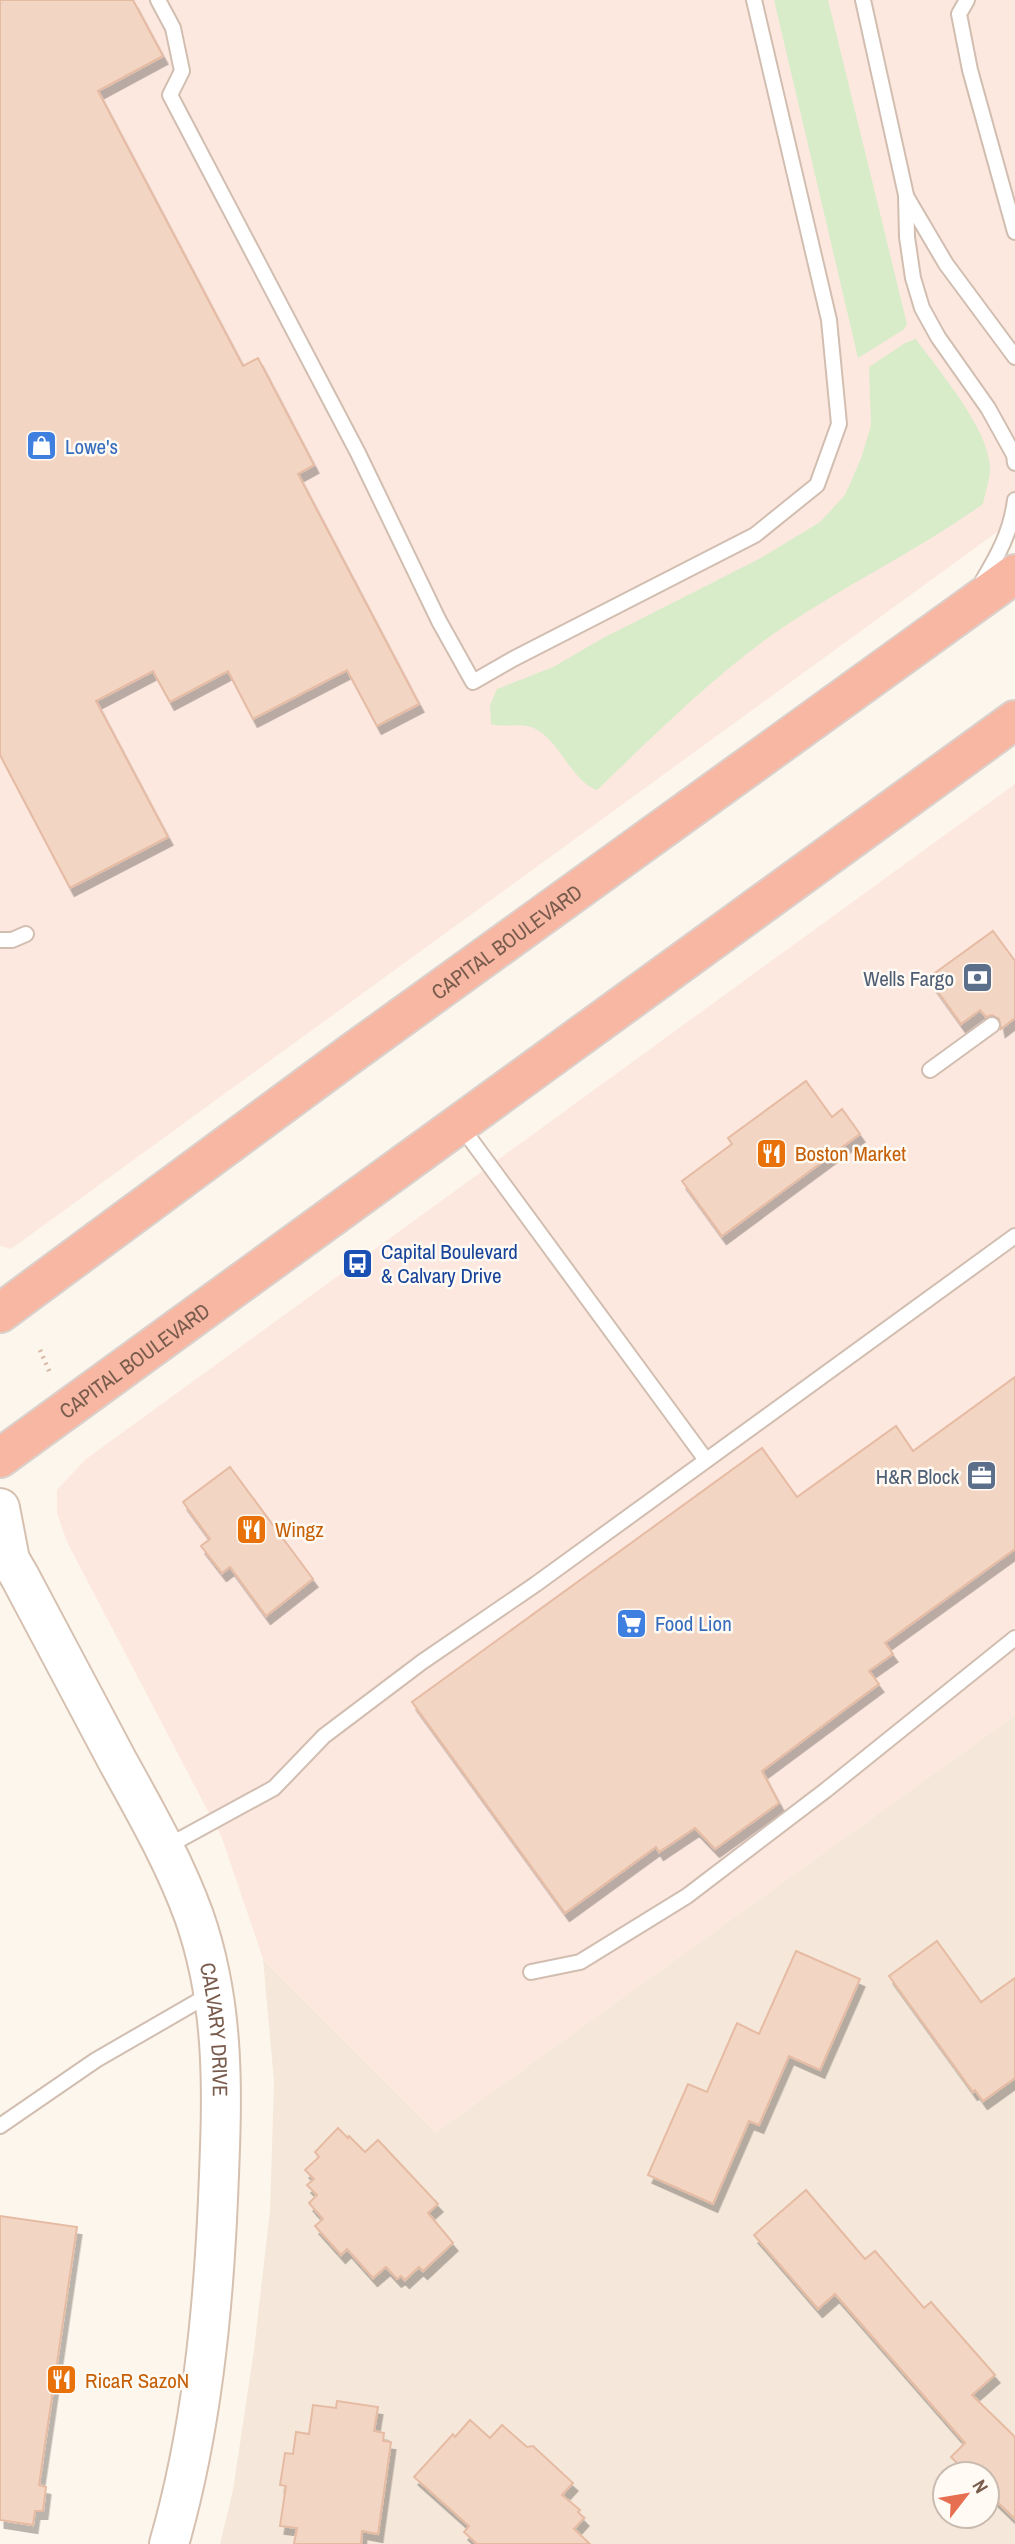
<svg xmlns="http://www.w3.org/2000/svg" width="1015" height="2544" font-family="'Archivo Narrow',sans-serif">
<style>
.residential{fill:#f5e8da;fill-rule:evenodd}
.commercial{fill:#fde8e0}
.green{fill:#d8ecc9}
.building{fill:#f3d5c3;stroke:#e6bba3;stroke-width:2;filter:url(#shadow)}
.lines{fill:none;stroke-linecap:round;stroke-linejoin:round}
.lane-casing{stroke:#d1beb0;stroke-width:18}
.secondary-casing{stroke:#d6c0b0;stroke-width:42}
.highway-casing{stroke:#dad1cd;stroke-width:42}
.path{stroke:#d9b8a5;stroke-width:4.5;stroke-dasharray:2 5;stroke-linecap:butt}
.lane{stroke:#fff;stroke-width:14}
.secondary{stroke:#fff;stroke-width:38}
.highway{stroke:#f7b7a3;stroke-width:38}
.labels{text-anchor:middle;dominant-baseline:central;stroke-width:5;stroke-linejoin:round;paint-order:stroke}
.shop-label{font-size:21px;fill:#366cbe;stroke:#fffaf3;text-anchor:start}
.street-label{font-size:21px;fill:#7a5c4d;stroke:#fffaf3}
.service-label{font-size:21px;fill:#4e5e75;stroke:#fffaf3;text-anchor:end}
.food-label{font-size:21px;fill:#c56008;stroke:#fffaf3;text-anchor:start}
.transit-label{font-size:21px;fill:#164399;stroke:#fffaf3;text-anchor:start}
</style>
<defs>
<filter id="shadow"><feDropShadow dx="4.5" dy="8" stdDeviation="0" flood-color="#0004"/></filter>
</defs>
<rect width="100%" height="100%" fill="#fdf6ec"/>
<!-- residential -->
<path class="residential" d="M1015,1715V2544H220L233,2490L254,2350L270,2210L274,2082L263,1959L436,2132ZM945,2474H987V2516H945Z"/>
<!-- commercial -->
<g class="commercial">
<polygon points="0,0 1015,0 1015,519 11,1249 0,1246"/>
<polygon points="1015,784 1015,1715 436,2132 263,1959 222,1838 67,1542 57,1513 57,1490 86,1459"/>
</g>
<!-- green -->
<g class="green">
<polygon points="774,0 828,0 907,324 903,330 858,358"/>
<path d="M916,339C938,370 993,433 990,472C989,482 985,494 983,504C919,550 847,584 782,628C715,674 656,734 597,790C574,783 561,745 539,731C523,720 506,729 491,724L490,705L497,689L553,667L605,637L759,559L820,522L845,495L862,456L871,425L869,367L905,343Z"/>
</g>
<!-- building -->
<g class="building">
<polygon points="0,0 133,0 163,56 98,91 243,366 258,358 314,465 298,474 419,704 377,726 347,670 253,719 228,671 170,702 153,671 96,701 168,837 70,888 0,755"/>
<polygon points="993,931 1015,961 1015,1018 1001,1029 999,1019 992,1015 986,1017 980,1010 961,1024 928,978"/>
<polygon points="806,1081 832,1117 842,1109 860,1134 722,1236 682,1181 732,1144 728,1138"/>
<polygon points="1015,1377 1015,1549 885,1643 893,1654 869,1671 879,1684 762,1771 779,1803 715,1849 695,1828 659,1852 656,1847 565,1913 412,1702 762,1448 797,1497 896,1426 913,1451"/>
<polygon points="230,1467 313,1579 266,1616 230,1567 222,1573 201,1546 210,1539 183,1502"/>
<polygon points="937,1941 981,2002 1015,1978 1015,2078 983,2101 975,2090 973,2092 889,1976"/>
<polygon points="796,1951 860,1979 820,2070 789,2056 759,2125 749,2121 713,2204 648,2175 688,2084 707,2092 737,2023 759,2034"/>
<polygon points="338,2128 348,2138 349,2136 365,2152 378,2140 438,2204 428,2213 453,2243 423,2271 419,2267 405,2280 401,2276 397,2279 386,2267 373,2278 347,2249 341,2255 315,2226 323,2219 309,2203 317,2195 307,2185 314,2179 305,2170 319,2157 315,2152"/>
<polygon points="806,2190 865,2259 875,2251 924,2308 931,2302 995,2375 972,2395 1015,2437 1015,2519 987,2492 987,2474 968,2474 951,2457 965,2443 835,2294 818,2309 754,2235"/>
<polygon points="0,2216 77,2227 39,2485 46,2487 43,2511 35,2511 33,2525 0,2520"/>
<polygon points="337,2401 378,2407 374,2431 384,2433 383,2441 391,2442 378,2534 362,2531 361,2544 294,2544 297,2528 280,2526 286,2486 280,2485 285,2453 293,2454 296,2432 309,2434 313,2405 336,2408"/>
<polygon points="470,2420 490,2438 502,2425 527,2447 533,2446 573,2483 562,2495 580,2510 578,2512 584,2518 574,2529 590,2544 477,2544 464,2532 469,2526 414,2477 453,2434 455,2437"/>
</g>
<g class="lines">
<defs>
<g id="lane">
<polyline points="158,0 173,28 182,71 170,95 358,453 439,621 473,682 513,659 755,535 817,485 839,424 829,320 754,0"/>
<polyline points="863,0 906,195 907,237 913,278 922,308 938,337 988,408 1014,455 1015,463"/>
<polyline points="967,0 959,14 970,70 1015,232"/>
<polyline points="906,196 946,264 1015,357"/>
<path d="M982,582C998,555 1011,532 1015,500"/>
<polyline points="0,940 12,940 26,934"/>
<polyline points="930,1070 992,1025"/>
<polyline points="460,1125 706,1460"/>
<polyline points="166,1847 274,1788 324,1736 422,1662 536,1584 1015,1236"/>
<polyline points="531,1972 580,1962 687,1896 826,1790 1015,1638"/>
<polyline points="0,2126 96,2060 212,1993"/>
</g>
<g id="secondary">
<polyline points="0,1508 10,1560"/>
<path id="s1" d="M0,1549L10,1560L20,1577C52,1638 85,1699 117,1760C145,1811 174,1861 194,1916C227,2010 222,2102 218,2199C213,2315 201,2433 169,2544"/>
</g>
<g id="highway">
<path id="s2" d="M0,1313L352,1053L1015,574"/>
<path id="s3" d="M0,1458L1015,720"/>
</g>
</defs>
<!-- lane casing -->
<use href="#lane" class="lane-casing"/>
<!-- secondary casing -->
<use href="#secondary" class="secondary-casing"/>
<!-- highway casing -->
<use href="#highway" class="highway-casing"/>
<!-- path -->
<polyline class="path" points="40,1350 50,1373"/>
<!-- lane -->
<use href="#lane" class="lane"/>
<!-- secondary -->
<use href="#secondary" class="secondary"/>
<!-- highway -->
<use href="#highway" class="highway"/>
</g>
<!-- icons -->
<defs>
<symbol id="shop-square" viewBox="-11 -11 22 22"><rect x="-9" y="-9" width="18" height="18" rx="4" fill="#3f7fe0" stroke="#fffaf3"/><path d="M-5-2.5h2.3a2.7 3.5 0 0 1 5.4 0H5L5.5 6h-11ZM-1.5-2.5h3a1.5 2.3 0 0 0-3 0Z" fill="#fff"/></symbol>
<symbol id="bank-square" viewBox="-11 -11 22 22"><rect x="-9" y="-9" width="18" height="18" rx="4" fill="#5c6f8a" stroke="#fffaf3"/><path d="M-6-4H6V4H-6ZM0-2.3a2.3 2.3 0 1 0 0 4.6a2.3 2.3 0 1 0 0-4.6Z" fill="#fff"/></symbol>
<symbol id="restaurant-square" viewBox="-11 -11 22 22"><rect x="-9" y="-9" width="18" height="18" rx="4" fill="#e8710a" stroke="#fffaf3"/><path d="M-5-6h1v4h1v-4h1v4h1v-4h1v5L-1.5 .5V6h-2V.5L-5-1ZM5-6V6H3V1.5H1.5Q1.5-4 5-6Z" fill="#fff"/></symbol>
<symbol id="bus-square" viewBox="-11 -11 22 22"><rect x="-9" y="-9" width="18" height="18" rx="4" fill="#1a4fb4" stroke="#fffaf3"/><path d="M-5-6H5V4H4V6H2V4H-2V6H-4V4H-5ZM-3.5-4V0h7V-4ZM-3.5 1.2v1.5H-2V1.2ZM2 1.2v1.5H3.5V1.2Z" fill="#fff"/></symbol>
<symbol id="office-square" viewBox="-11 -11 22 22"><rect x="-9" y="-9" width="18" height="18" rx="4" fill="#5c6f8a" stroke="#fffaf3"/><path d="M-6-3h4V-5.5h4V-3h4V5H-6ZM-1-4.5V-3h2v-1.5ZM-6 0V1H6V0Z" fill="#fff"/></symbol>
<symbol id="supermarket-square" viewBox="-11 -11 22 22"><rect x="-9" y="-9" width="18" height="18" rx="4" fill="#3f7fe0" stroke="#fffaf3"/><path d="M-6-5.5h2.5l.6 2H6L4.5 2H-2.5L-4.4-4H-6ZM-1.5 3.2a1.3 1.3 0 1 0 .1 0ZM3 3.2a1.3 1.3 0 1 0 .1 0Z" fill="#fff"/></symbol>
</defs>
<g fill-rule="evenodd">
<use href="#shop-square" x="24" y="428" width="35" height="35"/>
<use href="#bank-square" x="960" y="960" width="35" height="35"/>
<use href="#restaurant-square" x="754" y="1136" width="35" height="35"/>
<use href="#bus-square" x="340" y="1246" width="35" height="35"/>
<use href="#office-square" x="964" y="1458" width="35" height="35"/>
<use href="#restaurant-square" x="234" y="1512" width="35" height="35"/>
<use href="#supermarket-square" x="614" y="1606" width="35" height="35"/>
<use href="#restaurant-square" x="44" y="2362" width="35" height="35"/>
</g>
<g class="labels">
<!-- shop labels -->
<g class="shop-label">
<text x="65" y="446">Lowe's</text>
<text x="655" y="1623">Food Lion</text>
</g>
<!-- street labels -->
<g class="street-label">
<text stroke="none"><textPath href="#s2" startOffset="628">CAPITAL BOULEVARD</textPath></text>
<text stroke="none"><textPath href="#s3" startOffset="166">CAPITAL BOULEVARD</textPath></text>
<text stroke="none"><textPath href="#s1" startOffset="532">CALVARY DRIVE</textPath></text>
</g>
<!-- service labels -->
<g class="service-label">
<text x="954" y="978">Wells Fargo</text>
<text x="959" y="1476">H&amp;R Block</text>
</g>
<!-- food labels -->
<g class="food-label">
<text x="795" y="1153">Boston Market</text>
<text x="275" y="1529">Wingz</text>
<text x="85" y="2380">RicaR SazoN</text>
</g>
<!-- transit labels -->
<g class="transit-label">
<text x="381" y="1251">Capital Boulevard<tspan x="381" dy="24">&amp; Calvary Drive</tspan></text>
</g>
</g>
<!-- north arrow -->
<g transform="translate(966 2495) rotate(59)"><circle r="33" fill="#fffaf3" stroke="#cabbb1" stroke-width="2"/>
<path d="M0-5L12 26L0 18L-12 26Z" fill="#e76f51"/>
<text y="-10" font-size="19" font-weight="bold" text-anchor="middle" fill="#7a5c4d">N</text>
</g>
</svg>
